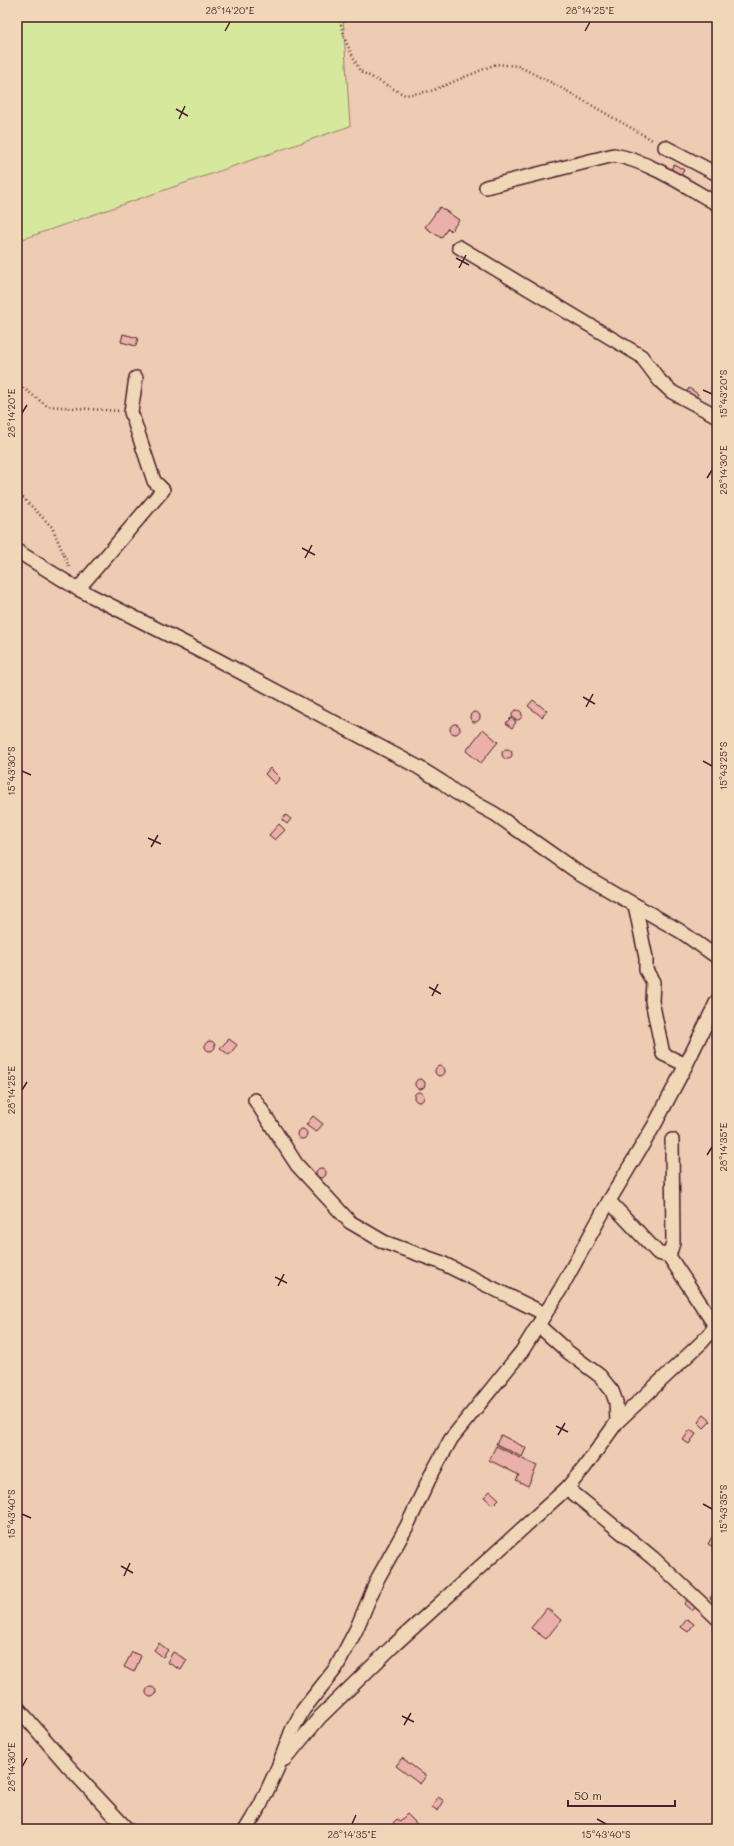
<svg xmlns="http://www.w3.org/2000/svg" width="734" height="1846" font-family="Mali,sans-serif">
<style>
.green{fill:#d5e89c;stroke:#908464}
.building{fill:#ebb0a9;stroke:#4a1f2b}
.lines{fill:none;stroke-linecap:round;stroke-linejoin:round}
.street-casing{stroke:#4a1f2b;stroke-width:16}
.path{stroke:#4a1f2b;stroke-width:2.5;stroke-dasharray:1 3;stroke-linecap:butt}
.street{stroke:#efd7b7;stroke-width:13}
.ticks{fill:none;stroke:#4a1f2b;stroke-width:1.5}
.neatline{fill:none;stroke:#4a1f2b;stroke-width:1.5}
.ticks-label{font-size:10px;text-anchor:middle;fill:#4a1f2b}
</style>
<rect width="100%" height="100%" fill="#eecbb3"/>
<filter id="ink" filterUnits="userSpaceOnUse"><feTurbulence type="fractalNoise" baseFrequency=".025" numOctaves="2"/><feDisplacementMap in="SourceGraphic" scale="8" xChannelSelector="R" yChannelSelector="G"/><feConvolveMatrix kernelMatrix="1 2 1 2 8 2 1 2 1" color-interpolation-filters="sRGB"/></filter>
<g filter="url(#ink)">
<!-- green -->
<polygon class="green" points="17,17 343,17 350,126 17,241"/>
<!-- building -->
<g class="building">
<polygon points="674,164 684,170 680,177 670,172"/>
<polygon points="440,207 459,220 451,231 448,228 441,238 425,227"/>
<polygon points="123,334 138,338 136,346 121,342"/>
<polygon points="689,388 698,394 694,401 685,396"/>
<polygon points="533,700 547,711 542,717 528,706"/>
<circle cx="517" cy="715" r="5"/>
<circle cx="475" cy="717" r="5"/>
<polygon points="511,718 516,722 512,728 506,723"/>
<circle cx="455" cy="729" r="5"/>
<polygon points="483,729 498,742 481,763 466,751"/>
<circle cx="507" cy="754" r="5"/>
<polygon points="270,768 280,778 275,784 265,774"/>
<polygon points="286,815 291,819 287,824 282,820"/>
<polygon points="279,824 285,830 275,840 269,835"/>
<polygon points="229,1039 237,1045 229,1055 220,1048"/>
<circle cx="210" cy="1046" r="5"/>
<circle cx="440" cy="1071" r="5"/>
<circle cx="420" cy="1084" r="5"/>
<circle cx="419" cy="1097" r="5"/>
<polygon points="313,1116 323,1124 316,1132 306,1125"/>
<circle cx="302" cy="1134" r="5"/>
<circle cx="321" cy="1173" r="5"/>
<polygon points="704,1415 711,1421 704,1428 698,1422"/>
<polygon points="690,1430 696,1434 689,1444 683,1440"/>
<polygon points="501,1435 526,1448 522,1457 496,1444"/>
<polygon points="496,1446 537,1466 528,1486 516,1480 519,1475 489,1460"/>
<polygon points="490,1491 499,1499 493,1505 484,1497"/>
<polygon points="716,1530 717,1531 717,1549 708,1544"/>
<polygon points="717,1589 717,1604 710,1598"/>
<polygon points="688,1599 697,1606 692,1611 684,1604"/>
<polygon points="547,1608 561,1620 546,1639 531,1628"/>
<polygon points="687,1619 694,1624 688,1632 681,1627"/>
<polygon points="159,1643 168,1650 163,1657 154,1650"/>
<polygon points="132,1652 141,1656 134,1672 124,1667"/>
<polygon points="173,1652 187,1660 181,1670 167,1662"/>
<circle cx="151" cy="1692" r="5"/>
<polygon points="402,1758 426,1776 420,1784 396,1766"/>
<polygon points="438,1797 444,1801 438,1811 432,1807"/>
<polygon points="407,1814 418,1825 414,1829 393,1829 396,1826 393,1823 397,1819 400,1821"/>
</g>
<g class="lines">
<defs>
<g id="street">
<polyline points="665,147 717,174"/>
<path d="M486,187L614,155C651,162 685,186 717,204"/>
<polyline points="459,247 641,356 660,381 672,392 717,416"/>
<polyline points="17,551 78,589 216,659 418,767 442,782 455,792 495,814 576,871 680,931 717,957"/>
<polyline points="78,589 163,490 154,481 131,412 136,378"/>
<polyline points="635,905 646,958 646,970 653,982 652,1001 663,1054 686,1065"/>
<polyline points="255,1100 297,1165 350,1222 384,1242 440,1262 545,1314"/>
<polyline points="609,1201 658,1253 669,1256 716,1327"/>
<polyline points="669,1256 673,1243 672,1140"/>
<polyline points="538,1325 568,1352 600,1376 612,1391 616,1402 617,1422"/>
<polyline points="567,1488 653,1558 717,1618"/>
<polyline points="17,1707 67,1765 127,1829"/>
<polyline points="285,1759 320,1717 393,1646 567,1488 584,1468 617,1422 702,1342 717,1325"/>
<polyline points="246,1829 260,1806 278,1767 292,1730 303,1710 336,1668 356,1630 378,1578 407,1526 431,1475 451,1439 522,1351 560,1290 609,1201 655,1124 686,1065 717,1001"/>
</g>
</defs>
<!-- street casing -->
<use href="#street" class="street-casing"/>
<!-- path -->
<g class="path">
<polyline points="342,17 340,21 346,42 360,71 405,95 431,91 496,64 518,66 558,86 654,141"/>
<polyline points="17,383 47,406 119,411"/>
<polyline points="17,492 52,527 69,567"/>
</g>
<!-- street -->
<use href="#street" class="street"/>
</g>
</g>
<!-- ticks -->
<path class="ticks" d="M225,31L230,22M585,31L590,22M176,109L188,116M179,119L185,106M456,258L469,265M459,268L466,255M703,390L712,394M22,413L27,405M707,478L712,470M302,548L315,555M305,558L312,545M583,697L595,704M586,707L593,694M703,761L712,766M22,771L31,775M148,838L161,844M151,847L158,835M429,987L441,994M432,996L438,984M22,1090L27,1082M707,1155L712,1147M275,1277L287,1283M278,1286L284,1274M556,1426L568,1432M558,1435L565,1423M703,1504L712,1509M22,1514L31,1518M121,1566L133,1573M124,1576L130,1563M402,1716L414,1722M404,1725L411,1713M22,1767L27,1758M597,1819L606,1824M352,1824L356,1815"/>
<!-- margin -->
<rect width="734" height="1846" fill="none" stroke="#efd7b7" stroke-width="44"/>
<!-- scale -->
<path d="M568 1800v6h107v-6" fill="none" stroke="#4a1f2b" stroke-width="2"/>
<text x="574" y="1800" font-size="12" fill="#4a1f2b" stroke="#efd7b7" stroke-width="3" paint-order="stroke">50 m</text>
<rect x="22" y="22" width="690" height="1802" class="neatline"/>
<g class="ticks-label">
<text x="230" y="14">28°14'20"E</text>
<text x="590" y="14">28°14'25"E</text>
<text transform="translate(723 394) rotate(-90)" y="4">15°43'20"S</text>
<text transform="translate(11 413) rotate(-90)" y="4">28°14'20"E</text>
<text transform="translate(723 470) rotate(-90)" y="4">28°14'30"E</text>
<text transform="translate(723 766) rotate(-90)" y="4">15°43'25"S</text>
<text transform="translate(11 771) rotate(-90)" y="4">15°43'30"S</text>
<text transform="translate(11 1090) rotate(-90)" y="4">28°14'25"E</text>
<text transform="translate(723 1147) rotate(-90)" y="4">28°14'35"E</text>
<text transform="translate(723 1509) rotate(-90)" y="4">15°43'35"S</text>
<text transform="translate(11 1514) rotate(-90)" y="4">15°43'40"S</text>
<text transform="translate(11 1767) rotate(-90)" y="4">28°14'30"E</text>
<text x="352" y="1838">28°14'35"E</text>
<text x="606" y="1838">15°43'40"S</text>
</g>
</svg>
